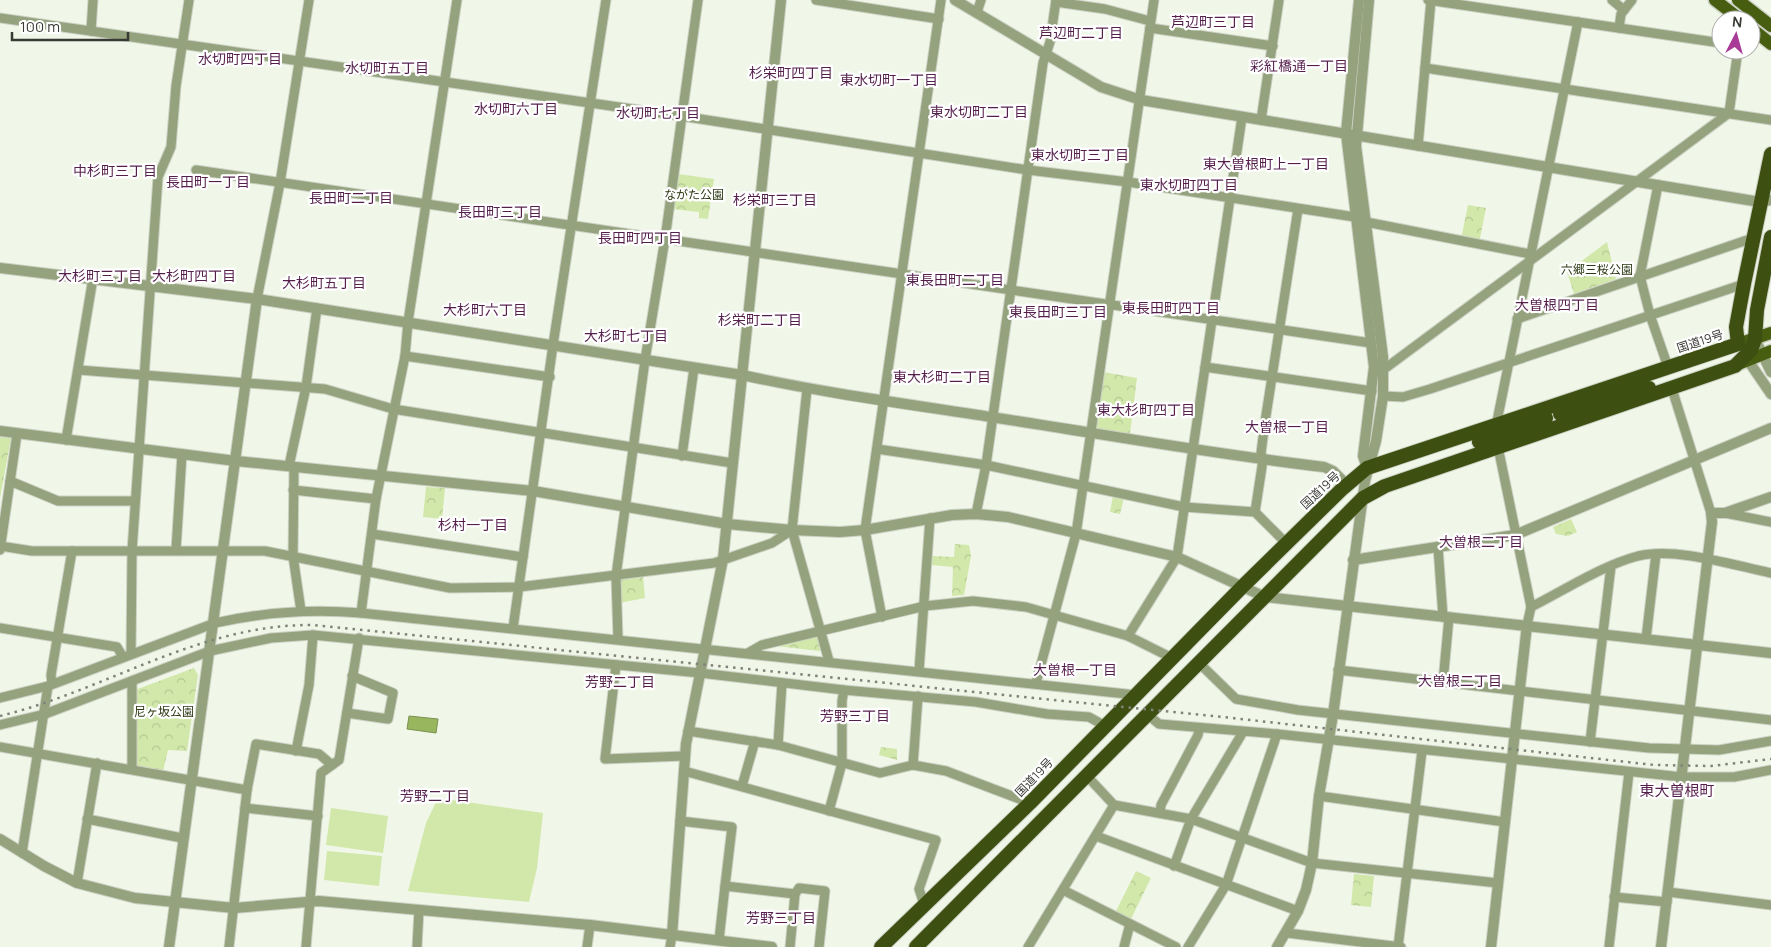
<svg xmlns="http://www.w3.org/2000/svg" width="1771" height="947" font-family="Manrope,'Noto Sans JP',sans-serif">
<style>
.park{fill:url(#park-crowns)}
.pitch{fill:#d1e8aa}
.water{fill:#98b65e;stroke:#7b9151}
.lines{fill:none;stroke-linecap:round;stroke-linejoin:round}
.minor-casing{stroke:#ccd1c4;stroke-width:11}
.tertiary-casing{stroke:#ccd1c4;stroke-width:12}
.primary-casing{stroke:#ccd1c4;stroke-width:15}
.trunk-casing{stroke:#ccd1c4;stroke-width:16}
.minor{stroke:#94a27d;stroke-width:9}
.tertiary{stroke:#94a27d;stroke-width:10}
.primary{stroke:#475d10;stroke-width:12}
.trunk{stroke:#3d4f11;stroke-width:14}
.rail{stroke:#80837a;stroke-width:2.5;stroke-dasharray:2.5 5;stroke-linecap:butt}
.labels{text-anchor:middle;dominant-baseline:central;stroke-width:4.5;stroke-linejoin:round;paint-order:stroke}
.park-label{font-size:12px;fill:#2d3914;stroke:#fff}
.street-label{font-size:12px;fill:#383a34;stroke:#fff}
.neighbourhood-label{font-size:14px;fill:#551f4c;stroke:#fff}
.quarter-label{font-size:15px;fill:#551f4c;stroke:#fff}
</style>
<defs>
<pattern id="park-crowns" width="20" height="18" patternUnits="userSpaceOnUse" patternTransform="scale(1.25)"><rect width="20" height="18" fill="#d1e8aa"/><path d="M2 6a3 3 0 1 1 6 0M12 15a3 3 0 1 1 6 0" fill="none" stroke="#b4c893"/></pattern>
</defs>
<rect width="100%" height="100%" fill="#f1f7e8"/>
<!-- park -->
<g class="park">
<polygon points="678,174 714,179 708,219 699,218 699,212 673,209"/>
<polygon points="1468,205 1486,208 1479,243 1461,239"/>
<polygon points="1607,242 1616,279 1574,294 1567,272"/>
<polygon points="1103,372 1137,378 1130,434 1095,429"/>
<polygon points="0,437 11,438 0,498"/>
<polygon points="426,487 445,488 442,519 423,517"/>
<polygon points="1113,496 1124,498 1120,514 1110,512"/>
<polygon points="1571,519 1577,532 1568,536 1556,534 1553,527"/>
<polygon points="955,544 969,545 971,556 964,595 952,596 953,567 931,565 932,556 954,557"/>
<polygon points="643,576 645,598 619,603 619,582 621,579"/>
<polygon points="816,636 820,637 822,649 819,651 776,646"/>
<polygon points="194,668 198,675 187,751 168,750 163,771 138,767 136,764 135,690"/>
<polygon points="881,747 897,749 897,760 879,755"/>
<polygon points="1136,871 1151,878 1130,921 1115,913"/>
<polygon points="1354,874 1374,876 1371,907 1351,905"/>
</g>
<!-- pitch -->
<g class="pitch">
<polygon points="438,798 543,813 537,868 529,902 408,891 426,823"/>
<polygon points="331,808 388,816 383,853 326,845"/>
<polygon points="327,851 382,856 379,886 324,880"/>
</g>
<!-- water -->
<polygon class="water" points="409,716 438,719 436,733 407,729"/>
<g class="lines">
<defs>
<g id="minor">
<polyline points="816,0 939,19"/>
<polyline points="1428,0 1721,43"/>
<polyline points="1612,0 1624,10"/>
<polyline points="1056,2 1105,9 1150,21"/>
<polyline points="977,12 981,0"/>
<polyline points="0,18 681,116 1028,170 1128,182 1355,217"/>
<polyline points="1150,28 1273,46"/>
<polyline points="1619,28 1621,14 1632,0"/>
<polyline points="91,31 93,0"/>
<polyline points="1425,68 1771,120"/>
<polyline points="1261,120 1279,0"/>
<polyline points="1418,146 1431,0"/>
<polyline points="196,170 1371,343"/>
<polyline points="1658,185 1640,276 1650,315 1668,367"/>
<polyline points="1366,222 1530,254"/>
<polyline points="257,299 280,183 309,0"/>
<polyline points="1517,319 1753,238"/>
<polyline points="405,356 550,377"/>
<polyline points="1205,367 1372,391"/>
<polyline points="79,370 325,389 393,409 732,463"/>
<polyline points="1383,370 1729,113 1738,50"/>
<polyline points="807,389 792,530 829,661"/>
<polyline points="1672,389 1711,513"/>
<polyline points="1383,396 1403,397 1430,389 1744,284"/>
<polyline points="1496,426 1578,22"/>
<polyline points="66,440 93,278"/>
<polyline points="1498,447 1531,607"/>
<polyline points="877,449 986,465 1184,507 1255,512 1286,543"/>
<polyline points="682,456 694,368"/>
<polyline points="289,466 306,387 317,308"/>
<polyline points="294,467 293,556 301,611"/>
<polyline points="10,481 58,501 135,501"/>
<polyline points="293,490 376,499"/>
<polyline points="1255,512 1263,460 1261,453 1265,422 1298,209"/>
<polyline points="1725,513 1771,522"/>
<polyline points="976,514 986,465 1043,63 1050,42 1056,0"/>
<polyline points="372,534 523,557"/>
<polyline points="0,546 32,551 265,551 450,588 519,587 714,563 772,543 792,530"/>
<polyline points="1438,547 1443,617"/>
<polyline points="0,550 17,434"/>
<polyline points="176,550 182,454"/>
<polyline points="361,613 376,499 405,356 408,322 457,0"/>
<polyline points="882,617 865,530 941,0"/>
<path d="M1527,625L1531,607C1563,591 1603,565 1638,556C1677,547 1732,565 1771,573"/>
<polyline points="0,628 117,647 123,657"/>
<polyline points="513,628 553,345 606,0"/>
<polyline points="1128,636 1177,557 1242,117"/>
<polyline points="618,639 616,576 645,360 665,239 698,0"/>
<polyline points="1646,639 1656,554"/>
<polyline points="748,653 762,645 925,606 973,601 1026,607 1128,636 1172,658"/>
<polyline points="131,654 132,551 158,177 171,147 176,86 189,0"/>
<polyline points="1199,663 1236,699 1298,710 1649,748 1719,750 1771,741"/>
<polyline points="616,665 605,759 684,756"/>
<polyline points="1338,670 1771,720"/>
<polyline points="919,671 930,518"/>
<polyline points="132,681 132,769"/>
<polyline points="1443,682 1449,617"/>
<polyline points="1036,683 1076,534 1154,0"/>
<polyline points="52,684 51,675 72,551"/>
<path d="M0,698L48,686L215,623C264,612 311,609 361,613L1136,695"/>
<polyline points="347,713 388,719 393,693 352,676"/>
<polyline points="1147,714 1159,724 1277,734 1682,777 1734,777 1771,770"/>
<polyline points="0,725 45,714 210,651 271,638 313,635 700,673 844,690 976,702 1047,714 1089,717 1105,726"/>
<polyline points="688,731 778,745 880,773 913,765 946,771 1030,803"/>
<polyline points="1590,742 1611,566"/>
<polyline points="778,745 782,683"/>
<polyline points="0,747 247,790"/>
<polyline points="296,751 309,685 313,635"/>
<polyline points="913,765 918,696"/>
<polyline points="684,771 936,840 919,889 924,904"/>
<polyline points="1086,775 1114,805 1191,819 1312,863 1498,883"/>
<polyline points="742,786 755,741"/>
<polyline points="1319,796 1505,822"/>
<polyline points="245,808 318,816"/>
<polyline points="829,811 842,763 842,701 844,690"/>
<polyline points="1160,813 1161,805 1198,735 1199,729"/>
<polyline points="87,819 182,838"/>
<polyline points="680,821 732,827 725,886"/>
<polyline points="1096,836 1298,911"/>
<polyline points="22,853 48,686"/>
<polyline points="1174,866 1191,819 1243,732"/>
<polyline points="77,883 97,763"/>
<polyline points="1063,890 1176,947"/>
<polyline points="1668,892 1771,905"/>
<polyline points="1614,897 1667,902"/>
<polyline points="1287,933 1401,947"/>
<polyline points="719,940 725,886 795,894"/>
<polyline points="229,947 247,790 256,744 319,754 332,765 339,760 359,638"/>
<polyline points="306,947 321,773 332,765"/>
<polyline points="417,947 419,910"/>
<polyline points="587,947 590,925"/>
<polyline points="670,947 672,935"/>
<polyline points="790,947 795,894 799,888 825,891 819,947"/>
<polyline points="1028,947 1114,805"/>
<polyline points="1124,947 1130,924"/>
<polyline points="1188,947 1226,885 1277,734"/>
<polyline points="1398,947 1422,751"/>
<polyline points="1609,947 1629,772"/>
</g>
<g id="tertiary">
<polyline points="955,0 1101,87 1141,100 1760,202 1771,200"/>
<polyline points="1359,0 1346,133 1374,367 1363,456 1367,468"/>
<path d="M0,268L257,299L742,375C824,393 907,404 991,417C1102,434 1212,454 1324,467L1333,471L1347,485"/>
<polyline points="1755,339 1771,372"/>
<polyline points="1745,356 1771,394"/>
<polyline points="0,431 236,461 533,491 727,524 792,530 840,532 865,530 952,515 976,514 1008,517 1177,557 1265,597 1771,653"/>
<polyline points="1353,560 1515,535 1771,428"/>
<polyline points="0,839 44,866 77,883 135,898 234,908 319,901 590,925 772,947"/>
<polyline points="672,935 686,744 723,559 781,0"/>
<polyline points="169,947 257,299"/>
<polyline points="1277,947 1298,911 1306,890 1312,863 1319,796 1333,715 1365,481 1376,441 1383,396 1383,357 1356,146 1369,0"/>
<polyline points="1491,947 1527,625"/>
<polyline points="1661,947 1712,522 1711,513 1725,513 1771,497"/>
</g>
<g id="primary">
<polyline points="1715,0 1741,20"/>
<polyline points="1738,0 1771,26"/>
<polyline points="1751,28 1771,44"/>
<polyline points="1738,344 1771,333"/>
<polyline points="1736,365 1771,351"/>
</g>
<g id="trunk">
<polyline points="1560,414 1649,388"/>
<polyline points="1479,442 1546,418"/>
<polyline points="881,947 1030,803 1242,587 1341,490 1367,468 1738,344 1736,327 1744,284 1771,154"/>
<polyline points="916,947 1363,498 1385,486 1735,366 1751,350 1755,339 1757,310 1771,237"/>
</g>
</defs>
<!-- minor casing -->
<use href="#minor" class="minor-casing"/>
<!-- tertiary casing -->
<use href="#tertiary" class="tertiary-casing"/>
<!-- primary casing -->
<use href="#primary" class="primary-casing"/>
<!-- trunk casing -->
<use href="#trunk" class="trunk-casing"/>
<!-- minor -->
<use href="#minor" class="minor"/>
<!-- tertiary -->
<use href="#tertiary" class="tertiary"/>
<!-- primary -->
<use href="#primary" class="primary"/>
<!-- trunk -->
<use href="#trunk" class="trunk"/>
<!-- rail -->
<path class="rail" d="M0,716C107,690 199,624 313,625L1232,718L1654,765L1711,766L1771,759"/>
</g>
<g class="labels">
<!-- park labels -->
<g class="park-label">
<text x="694" y="194">ながた公園</text>
<text x="1597" y="269">六郷三桜公園</text>
<text x="164" y="711">尼ヶ坂公園</text>
</g>
<!-- street labels -->
<g class="street-label">
<text transform="translate(1700 341) rotate(-18)">国道19号</text>
<text transform="translate(1320 490) rotate(-43)">国道19号</text>
<text transform="translate(1034 777) rotate(-46)">国道19号</text>
</g>
<!-- neighbourhood labels -->
<g class="neighbourhood-label">
<text x="1213" y="21">芦辺町三丁目</text>
<text x="1081" y="32">芦辺町二丁目</text>
<text x="240" y="58">水切町四丁目</text>
<text x="1299" y="65">彩紅橋通一丁目</text>
<text x="387" y="67">水切町五丁目</text>
<text x="791" y="72">杉栄町四丁目</text>
<text x="889" y="79">東水切町一丁目</text>
<text x="516" y="108">水切町六丁目</text>
<text x="979" y="111">東水切町二丁目</text>
<text x="658" y="112">水切町七丁目</text>
<text x="1080" y="154">東水切町三丁目</text>
<text x="1266" y="163">東大曽根町上一丁目</text>
<text x="115" y="170">中杉町三丁目</text>
<text x="208" y="181">長田町一丁目</text>
<text x="1189" y="184">東水切町四丁目</text>
<text x="351" y="197">長田町二丁目</text>
<text x="775" y="199">杉栄町三丁目</text>
<text x="500" y="211">長田町三丁目</text>
<text x="640" y="237">長田町四丁目</text>
<text x="100" y="275">大杉町三丁目</text>
<text x="194" y="275">大杉町四丁目</text>
<text x="955" y="279">東長田町二丁目</text>
<text x="324" y="282">大杉町五丁目</text>
<text x="1557" y="304">大曽根四丁目</text>
<text x="1171" y="307">東長田町四丁目</text>
<text x="485" y="309">大杉町六丁目</text>
<text x="1058" y="311">東長田町三丁目</text>
<text x="760" y="319">杉栄町二丁目</text>
<text x="626" y="335">大杉町七丁目</text>
<text x="942" y="376">東大杉町二丁目</text>
<text x="1146" y="409">東大杉町四丁目</text>
<text x="1287" y="426">大曽根一丁目</text>
<text x="473" y="524">杉村一丁目</text>
<text x="1481" y="541">大曽根二丁目</text>
<text x="1075" y="669">大曽根一丁目</text>
<text x="1460" y="680">大曽根二丁目</text>
<text x="620" y="681">芳野二丁目</text>
<text x="855" y="715">芳野三丁目</text>
<text x="435" y="795">芳野二丁目</text>
<text x="781" y="917">芳野三丁目</text>
</g>
<!-- quarter labels -->
<g class="quarter-label">
<text x="1677" y="790">東大曽根町</text>
</g>
</g>
<!-- north arrow -->
<g transform="translate(1736 35) rotate(6)"><circle r="24" fill="#ffffff" stroke="#afb0ae"/>
<path d="M0-4L9 19L0 12L-9 19Z" fill="#a93a97"/>
<text y="-8" font-size="14" font-weight="bold" text-anchor="middle" fill="#383a34">N</text>
</g>
<!-- scale -->
<path d="M12 32v8h116v-8" fill="none" stroke="#383a34" stroke-width="2.5"/>
<text x="20" y="32" font-size="15" fill="#383a34" stroke="#ffffff" stroke-width="4" paint-order="stroke">100 m</text>
</svg>
